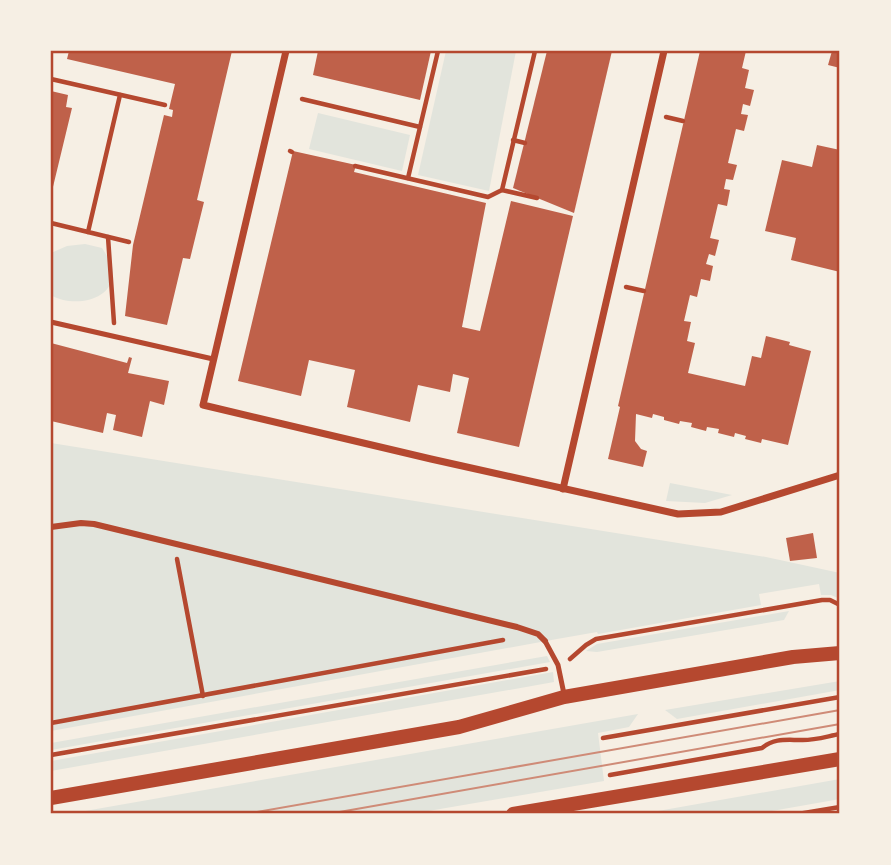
<svg xmlns="http://www.w3.org/2000/svg" width="891" height="865" font-family="Overpass,sans-serif">
<style>
.green{fill:#e2e4dc}
.building{fill:#bf614a}
.lines{fill:none;stroke-linecap:round;stroke-linejoin:round}
.path{stroke:#b5482f;stroke-width:4.5}
.service{stroke:#b5482f;stroke-width:5}
.pedestrian{stroke:#b5482f;stroke-width:6}
.minor{stroke:#b5482f;stroke-width:7}
.secondary{stroke:#b5482f;stroke-width:14}
.tram{stroke:#cf8b77;stroke-width:2}
.neatline{fill:none;stroke:#b5482f;stroke-width:2.5}
</style>
<rect width="100%" height="100%" fill="#f6efe4"/>
<!-- green -->
<g class="green">
<polygon points="446,51 516,51 489,191 418,175"/>
<polygon points="318,113 410,135 402,171 309,149"/>
<path d="M85,244L102,248C107,256 113,264 113,273C112,303 70,307 51,295V253L67,246Z"/>
<polygon points="51,443 766,557 840,573 840,599 831,595 821,595 819,584 759,594 761,605 598,634 597,632 557,639 51,731"/>
<polygon points="670,483 732,495 705,503 666,501"/>
<polygon points="789,611 784,620 597,652 586,651 597,644"/>
<polygon points="547,656 550,662 51,750 51,743"/>
<polygon points="553,672 554,682 51,771 51,761"/>
<polygon points="840,681 840,690 677,719 665,710"/>
<polygon points="638,714 629,727 598,733 604,781 411,814 68,814"/>
<polygon points="840,779 840,799 755,814 641,814"/>
</g>
<!-- building -->
<g class="building">
<polygon points="69,51 232,51 197,200 204,202 190,259 183,258 167,325 125,316 133,245 164,115 172,117 173,110 169,109 175,84 67,59"/>
<polygon points="318,51 431,51 420,100 313,75"/>
<polygon points="547,51 612,51 574,213 513,188"/>
<polygon points="700,51 746,51 742,68 749,70 745,88 754,90 750,106 743,104 741,114 748,115 744,131 736,129 728,163 737,165 733,180 726,179 724,189 730,190 727,206 718,204 710,238 719,240 715,256 709,254 706,264 713,266 710,281 701,279 697,297 690,295 684,321 691,322 687,341 695,343 688,373 745,386 752,356 761,358 766,336 790,342 789,345 811,351 788,445 762,439 761,443 745,439 746,436 735,433 734,437 718,433 719,429 707,427 706,431 691,427 692,423 680,421 679,424 664,420 664,417 653,414 652,418 636,414 635,441 641,449 647,451 643,467 608,459 620,407 618,406"/>
<polygon points="832,51 840,51 840,68 828,65"/>
<polygon points="51,91 68,95 66,107 72,108 52,191"/>
<polygon points="817,145 840,150 840,272 791,260 796,238 765,231 782,160 812,167"/>
<polygon points="293,151 356,165 354,172 486,203 462,327 480,331 511,201 573,216 519,447 457,433 469,378 453,374 450,392 418,385 410,422 347,407 355,370 309,360 301,396 238,381"/>
<polygon points="51,343 127,363 129,357 132,358 128,373 169,381 164,405 150,401 142,437 113,430 116,415 107,413 103,433 51,421"/>
<polygon points="813,533 817,558 790,561 786,538"/>
</g>
<g class="lines">
<!-- path -->
<g class="path">
<polyline points="535,51 502,190 537,198"/>
<polyline points="51,79 165,105"/>
<polyline points="120,95 88,232 129,242"/>
<polyline points="302,99 420,127"/>
<polyline points="666,117 683,121"/>
<polyline points="513,140 525,143"/>
<polyline points="290,151 292,152"/>
<polyline points="355,166 488,197 502,190"/>
<polyline points="408,178 438,51"/>
<polyline points="51,223 88,232"/>
<polyline points="108,237 114,323"/>
<polyline points="626,287 644,291"/>
<polyline points="177,559 203,696"/>
<polyline points="570,659 586,645 596,639 822,600 830,600 840,605"/>
<polyline points="51,723 503,640"/>
<polyline points="603,738 840,697"/>
<polyline points="51,755 546,669"/>
<path d="M610,775L762,748C774,738 786,740 800,740C813,741 828,736 840,734"/>
<polyline points="798,814 840,807"/>
</g>
<!-- service -->
<g class="service">
<polyline points="51,322 213,359"/>
<polyline points="545,641 558,665 564,694"/>
</g>
<!-- pedestrian -->
<polyline class="pedestrian" points="51,527 81,523 94,524 517,627 538,634 545,641"/>
<!-- minor -->
<g class="minor">
<polyline points="286,51 203,405 431,459 678,514 721,512 840,475"/>
<polyline points="563,489 664,51"/>
</g>
<!-- secondary -->
<g class="secondary">
<polyline points="51,798 459,727 564,697 793,657 840,653"/>
<polyline points="513,814 840,759"/>
</g>
<!-- tram -->
<g class="tram">
<polyline points="246,814 840,710"/>
<polyline points="328,814 840,724"/>
</g>
</g>
<!-- border -->
<rect width="891" height="865" fill="none" stroke="#f6efe4" stroke-width="105"/>
<rect x="52" y="52" width="786" height="760" class="neatline"/>
</svg>
